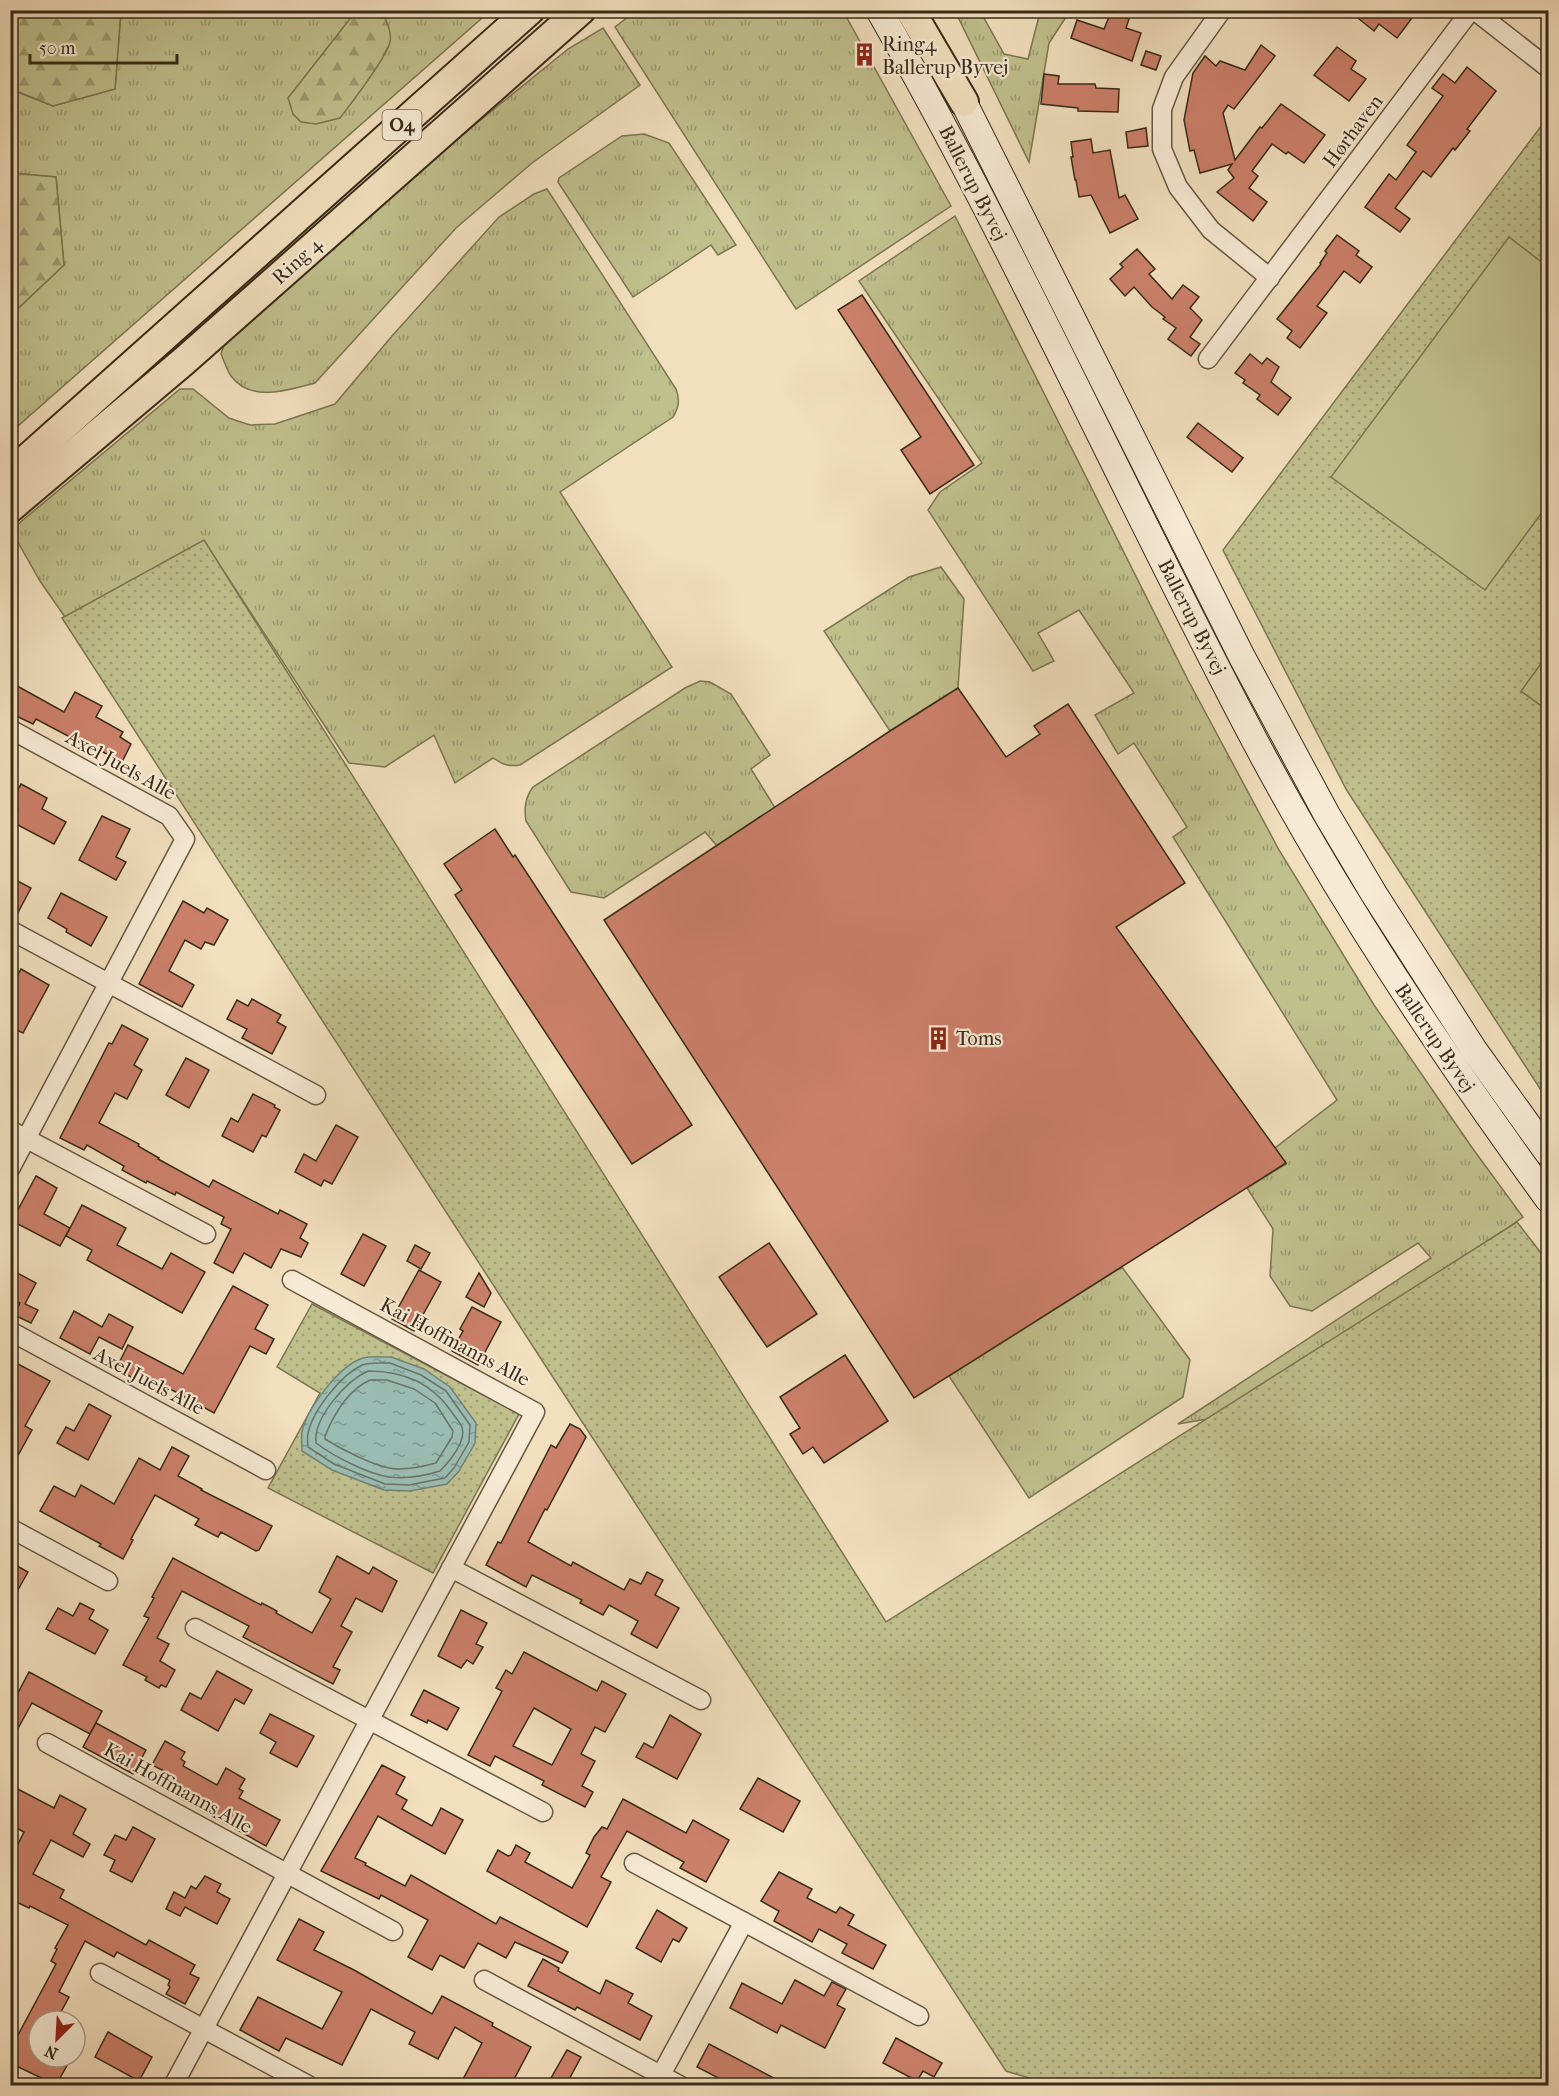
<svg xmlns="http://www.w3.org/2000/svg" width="1559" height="2096" font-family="'IM FELL French Canon',serif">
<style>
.grass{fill:url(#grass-tufts);stroke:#7c7652;stroke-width:1.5}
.forest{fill:url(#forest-firs);stroke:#7c7652;stroke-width:1.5}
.park{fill:url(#park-dots);stroke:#7c7652;stroke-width:1.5}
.pitch{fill:#c0c08d;stroke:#7c7652;stroke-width:1.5}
.water{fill:url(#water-ripples);stroke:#738275;stroke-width:1.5}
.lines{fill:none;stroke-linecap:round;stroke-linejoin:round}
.shore{stroke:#6a7466;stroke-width:1.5}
.building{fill:#cb806a;stroke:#382b18;stroke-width:1.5;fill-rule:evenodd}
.street-casing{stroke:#665842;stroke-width:21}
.secondary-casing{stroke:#382b18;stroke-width:28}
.primary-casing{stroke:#382b18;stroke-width:32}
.street{stroke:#f7ead5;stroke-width:18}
.secondary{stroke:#f7ead5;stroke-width:26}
.primary{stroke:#f2dfbe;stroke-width:28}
.labels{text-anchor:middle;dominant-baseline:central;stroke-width:4.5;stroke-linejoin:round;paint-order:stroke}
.shield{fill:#f7ead5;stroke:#716451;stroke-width:1.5}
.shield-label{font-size:18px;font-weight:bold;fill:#382b18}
.poi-label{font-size:20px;fill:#382b18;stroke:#f7ead5;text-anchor:start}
.street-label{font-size:20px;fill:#382b18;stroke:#f7ead5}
</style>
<defs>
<pattern id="grass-tufts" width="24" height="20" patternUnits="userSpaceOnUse" patternTransform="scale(1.5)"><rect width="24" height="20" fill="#c0c08d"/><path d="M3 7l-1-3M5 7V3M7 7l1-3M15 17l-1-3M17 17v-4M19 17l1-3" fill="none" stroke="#9d9c72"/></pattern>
<pattern id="forest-firs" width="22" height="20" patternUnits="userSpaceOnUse" patternTransform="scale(1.5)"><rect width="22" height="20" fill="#c0c08d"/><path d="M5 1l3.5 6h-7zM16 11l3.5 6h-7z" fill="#9d9c72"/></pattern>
<pattern id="park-dots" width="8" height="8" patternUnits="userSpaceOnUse" patternTransform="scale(1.5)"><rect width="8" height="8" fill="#c0c08d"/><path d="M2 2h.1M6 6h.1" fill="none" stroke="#9d9c72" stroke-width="1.8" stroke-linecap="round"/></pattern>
<pattern id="water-ripples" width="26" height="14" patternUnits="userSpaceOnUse" patternTransform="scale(1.5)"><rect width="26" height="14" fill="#9bbcb3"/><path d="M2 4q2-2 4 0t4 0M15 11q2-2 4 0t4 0" fill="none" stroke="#7f9991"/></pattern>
</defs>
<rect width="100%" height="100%" fill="#f2dfbe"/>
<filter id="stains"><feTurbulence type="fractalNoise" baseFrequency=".00333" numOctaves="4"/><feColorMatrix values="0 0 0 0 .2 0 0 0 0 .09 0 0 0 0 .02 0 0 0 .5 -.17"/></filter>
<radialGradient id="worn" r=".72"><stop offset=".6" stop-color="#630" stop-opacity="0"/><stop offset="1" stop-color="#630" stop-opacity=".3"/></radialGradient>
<!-- grass -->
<g class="grass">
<polygon points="121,11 490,11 11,432 11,315 64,265 56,177 11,173 10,89 53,106 115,89"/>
<polygon points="636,11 843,11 951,206 796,309 615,27"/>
<polygon points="955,11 980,11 1004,54 1028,59 1039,16 1043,11 1070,11 1049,43 1029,162"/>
<path d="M603,28L640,85L532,163L456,228L315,383C287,390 251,403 231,376C227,370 224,361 221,354L228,333L350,226L568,49Z"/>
<polygon points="644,134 669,143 736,245 718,255 711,245 633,297 558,182 559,178 622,136"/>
<path d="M547,189L676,389C680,400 679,407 673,417L560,492L672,667L520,765C508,767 502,764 493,758L455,783L434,735L385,767L349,763L204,541L67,620L40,581L11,530L180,389H193L229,418L250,425L275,424L335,404L392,336L499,217L534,194Z"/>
<polygon points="955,216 1188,680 1279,850 1374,1005 1473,1149 1523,1217 1503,1231 1213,1418 1178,1424 1431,1258 1418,1243 1312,1311 1290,1306 1270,1276 1273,1229 1247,1188 1286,1164 1275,1148 1337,1100 1173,837 1187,827 1134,743 1118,754 1095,715 1134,693 1079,610 1038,633 1054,661 1033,671 928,510 940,492 982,463 859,281"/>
<polygon points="941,567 964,599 958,688 890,731 824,631 909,577"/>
<path d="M700,681L710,682L731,694L770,755L751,769L777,811L719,848L705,832L604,898L571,892L526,821C524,808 525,798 533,787L685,688Z"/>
<polygon points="1122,1267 1190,1360 1183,1397 1029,1498 949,1376"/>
</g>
<!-- forest -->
<g class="forest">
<polygon points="18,11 121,11 115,89 53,106 11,89 11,53"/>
<path d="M356,11H381C386,18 392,33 390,42C386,59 352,102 340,118L316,124L301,122L293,114L288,98Z"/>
<polygon points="11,173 56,177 64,265 11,315"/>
</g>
<!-- park -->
<g class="park">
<polygon points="1548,117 1548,1101 1346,789 1223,550"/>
<polygon points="204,540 886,1622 1517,1222 1548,1262 1548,2085 1055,2086 1006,2071 545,1365 62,618"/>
<polygon points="312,1304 519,1414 433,1573 268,1488 320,1393 277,1367"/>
</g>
<!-- pitch -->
<g class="pitch">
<polygon points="1509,237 1548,267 1548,504 1485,590 1331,477"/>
<polygon points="1548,654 1548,711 1521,691"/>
</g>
<!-- water -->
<path class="water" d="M391,1357L424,1369L450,1387L476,1423L475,1443L459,1471L447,1484L410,1491L384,1490L332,1470L302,1451C302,1445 301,1437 302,1432C307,1408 340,1365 363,1358C371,1356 382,1357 391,1357Z"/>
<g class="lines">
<!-- shore -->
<g class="shore">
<path d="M390,1363L421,1375L446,1391L470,1425L469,1442L454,1468L445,1478L409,1485L385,1484L334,1464L308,1447C308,1443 307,1437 308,1433C313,1410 341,1375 362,1365C370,1362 381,1363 390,1363Z"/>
<path d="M368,1371C402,1371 431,1382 451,1411C454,1416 460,1422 462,1427C467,1441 449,1462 440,1471C424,1476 406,1479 389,1477C368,1474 333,1456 316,1443C313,1418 346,1381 368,1371Z"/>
<path d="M370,1380H387L414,1389L435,1403L453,1431L452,1437L436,1463C421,1467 404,1471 389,1468C370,1464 341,1449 325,1439V1436C334,1414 348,1390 370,1380Z"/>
</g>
</g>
<!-- building -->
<g class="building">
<polygon points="1348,10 1418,10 1397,38 1379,24 1374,31"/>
<polygon points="1111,12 1129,19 1126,28 1141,33 1132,61 1071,38 1077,20 1104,29"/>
<polygon points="1261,45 1275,56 1234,109 1228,105 1223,113 1235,160 1260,127 1262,128 1281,104 1325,135 1304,163 1288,152 1286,154 1272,144 1252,171 1258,176 1249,188 1267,202 1253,221 1217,192 1234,178 1228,170 1232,164 1200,173 1194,150 1190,151 1184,120 1193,73 1205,56 1216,66 1220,61 1245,70"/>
<polygon points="1337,47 1356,61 1351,69 1366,79 1349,101 1314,75"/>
<polygon points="1146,51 1161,56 1156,70 1141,65"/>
<polygon points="1467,67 1496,91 1467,129 1470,131 1455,150 1453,148 1431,177 1423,171 1395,208 1410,219 1400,232 1365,207 1389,174 1396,180 1416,152 1407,145 1443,96 1432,88 1443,74 1455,83"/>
<polygon points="1044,74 1059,76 1058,84 1095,84 1096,88 1119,89 1118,112 1078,111 1078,108 1041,104"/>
<polygon points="1146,128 1148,146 1128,148 1126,132"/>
<polygon points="1091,139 1093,153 1110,150 1119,198 1125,195 1138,219 1110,233 1091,195 1079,197 1076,180 1075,180 1071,157 1073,157 1071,142"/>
<polygon points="1337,235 1359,251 1356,255 1372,267 1360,283 1344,271 1317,306 1327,313 1300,348 1287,338 1292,331 1277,319 1321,264 1320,263 1327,253 1325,251"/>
<polygon points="1137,249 1155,269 1149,274 1172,299 1183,285 1199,297 1190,308 1202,320 1190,337 1200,344 1191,356 1168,339 1176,328 1163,319 1165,317 1152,307 1134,287 1125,296 1110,279 1123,267 1120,264"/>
<polygon points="862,295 974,465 930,494 901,450 921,437 838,310"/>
<polygon points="1250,354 1262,364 1267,358 1279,367 1271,382 1291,398 1278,415 1257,399 1260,395 1243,383 1245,380 1235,373"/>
<polygon points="1198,423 1243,458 1232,472 1187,437"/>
<polygon points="10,682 64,712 75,692 102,706 96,717 123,732 120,737 131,744 122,762 101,751 100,753 36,719 33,724 10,713"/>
<polygon points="958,688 1006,757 1040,734 1034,726 1068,704 1185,883 1116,927 1286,1163 914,1398 604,920 890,731"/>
<polygon points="21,784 47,798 42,809 66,822 54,844 12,822 18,809 10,803"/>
<polygon points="102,816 130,829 116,857 126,862 116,880 79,860"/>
<polygon points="495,829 513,857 515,855 692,1125 632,1164 455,895 462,890 444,864"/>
<polygon points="10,877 31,888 14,920 10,919"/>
<polygon points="61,893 107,917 91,946 66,932 67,929 48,918"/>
<polygon points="183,901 204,913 207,908 228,920 214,945 205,942 201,949 185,940 169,971 194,985 182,1007 139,984"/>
<polygon points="21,969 49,985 23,1033 10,1027 10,988"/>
<polygon points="252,999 281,1015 277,1022 286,1027 272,1054 242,1038 247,1029 227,1019 237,1000 248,1006"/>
<polygon points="122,1025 148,1039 134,1065 142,1070 127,1099 115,1093 99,1123 139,1144 138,1146 159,1158 158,1159 209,1187 213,1180 278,1214 280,1210 307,1224 300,1238 308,1243 301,1257 281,1249 271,1268 244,1253 233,1273 214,1263 231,1229 221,1224 224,1217 176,1192 175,1195 147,1181 146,1183 122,1170 124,1166 87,1145 84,1150 60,1138 109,1043 112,1044"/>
<polygon points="186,1058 209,1070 189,1108 166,1095"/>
<polygon points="253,1094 275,1105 274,1107 280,1110 266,1137 262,1135 253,1152 222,1136 231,1118 238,1122"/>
<polygon points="336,1125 358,1137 332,1184 324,1180 321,1186 295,1172 304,1154 316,1161"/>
<polygon points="36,1176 57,1188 44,1214 70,1228 60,1246 12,1221"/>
<polygon points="82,1205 126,1228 117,1245 162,1269 171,1253 205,1272 182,1313 87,1260 92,1250 66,1236"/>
<polygon points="363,1234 386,1246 364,1286 341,1274"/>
<polygon points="769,1243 817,1314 767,1347 719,1277"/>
<polygon points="415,1245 430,1253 421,1269 407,1261"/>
<polygon points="10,1269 36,1283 25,1304 38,1310 31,1323 14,1315 20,1303 10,1298"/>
<polygon points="419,1270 441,1282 414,1331 392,1319"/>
<polygon points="479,1273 491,1293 484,1307 466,1297"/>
<polygon points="233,1286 268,1305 255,1329 274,1339 266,1354 250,1346 214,1413 163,1385 159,1392 116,1369 128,1345 183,1374"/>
<polygon points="472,1307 501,1322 478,1365 452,1351 463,1331 460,1329"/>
<polygon points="74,1311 102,1327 109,1314 133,1327 122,1349 99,1337 90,1354 60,1338"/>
<polygon points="845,1355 888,1421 824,1463 813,1447 803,1454 790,1434 800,1428 780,1397"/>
<polygon points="18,1364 50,1381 25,1426 32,1430 10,1470 10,1378"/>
<polygon points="89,1404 111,1416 88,1460 57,1443 66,1427 74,1431"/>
<polygon points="570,1424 580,1429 586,1437 547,1510 545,1509 528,1542 571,1566 573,1562 624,1590 630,1579 641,1584 647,1572 663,1580 655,1595 679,1608 657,1648 631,1634 638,1621 609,1605 603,1615 580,1603 582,1600 532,1575 526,1587 486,1565 498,1542 501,1543 551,1445 556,1448"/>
<polygon points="172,1447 189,1456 178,1476 202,1489 201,1490 272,1526 259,1550 256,1551 221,1532 218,1537 195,1525 199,1519 155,1495 131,1539 133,1540 123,1559 99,1546 101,1544 40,1511 54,1486 75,1497 81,1485 114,1504 139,1458 160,1470"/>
<polygon points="337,1556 369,1574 373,1567 397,1581 382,1612 356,1598 341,1626 352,1632 333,1667 340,1670 333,1684 243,1637 249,1626 182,1591 157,1638 169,1644 160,1661 175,1670 166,1687 161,1685 159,1688 145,1680 147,1677 123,1665 149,1618 144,1616 154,1598 152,1597 173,1558 261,1605 262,1603 277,1611 276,1613 312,1633 331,1599 319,1592"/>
<polygon points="10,1562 28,1572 10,1604"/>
<polygon points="80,1603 94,1610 89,1619 108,1630 95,1654 46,1629 58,1608 73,1616"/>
<polygon points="461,1610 487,1623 476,1644 483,1647 473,1664 467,1660 461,1668 438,1656"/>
<path d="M524,1652L597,1691L602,1681L626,1694L605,1732L595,1727L581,1754L595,1761L582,1786L593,1792L585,1807L542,1785L544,1781L495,1756L490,1766L468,1755L502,1691L496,1688L506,1670L512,1674ZM534,1708L571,1729L552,1765L513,1746Z"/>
<polygon points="217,1671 252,1690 244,1704 235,1699 218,1731 181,1710 190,1693 201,1699"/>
<polygon points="29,1672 102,1711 90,1734 32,1703 10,1743 10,1708"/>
<polygon points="424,1690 459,1708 447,1730 428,1720 427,1723 411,1715"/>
<polygon points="270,1714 314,1736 297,1767 270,1753 276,1742 260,1733"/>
<polygon points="670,1715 701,1734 677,1779 636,1757 644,1743 653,1748"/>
<polygon points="96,1723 146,1750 133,1774 83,1747"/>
<polygon points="165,1741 185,1752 181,1759 185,1762 183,1766 217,1785 226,1768 245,1779 239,1789 243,1791 239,1798 280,1820 266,1846 162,1788 170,1774 152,1765"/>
<polygon points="382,1765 405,1777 396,1794 407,1800 402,1809 432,1826 441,1808 463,1820 445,1854 378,1816 355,1858 366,1863 365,1865 405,1886 411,1875 496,1924 500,1917 568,1952 562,1963 515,1942 506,1958 478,1943 464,1968 440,1955 432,1970 408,1957 428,1920 381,1895 379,1899 321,1871"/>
<polygon points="758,1778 800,1801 783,1832 740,1809"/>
<polygon points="10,1785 54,1808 60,1795 86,1809 73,1834 90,1844 83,1857 51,1840 33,1874 64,1890 60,1898 146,1945 149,1940 195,1965 190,1974 199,1978 185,2004 166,1994 170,1987 168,1985 170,1980 117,1952 114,1957 85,1941 59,1992 69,1997 56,2021 39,2021 39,2057 59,2057 69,2062 56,2085 10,2063 10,2031 18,2035 56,1964 51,1961 57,1949 55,1948 68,1925 30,1906 29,1908 10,1899 10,1860 24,1832 15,1827 17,1819 10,1816"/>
<polygon points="623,1799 686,1833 693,1820 729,1840 706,1882 680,1868 684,1862 627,1831 601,1877 611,1882 587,1927 487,1871 498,1850 508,1856 511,1855 516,1845 530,1853 525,1862 572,1888 590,1855 586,1853 594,1837 602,1827 607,1829"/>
<polygon points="133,1827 155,1839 132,1882 110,1871 115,1860 104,1855 115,1835 126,1840"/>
<polygon points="779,1872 812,1889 807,1898 836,1913 840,1907 854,1915 848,1925 886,1945 873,1969 842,1953 847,1944 819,1929 812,1942 774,1921 779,1911 761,1901"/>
<polygon points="205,1876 221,1884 217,1892 230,1899 217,1924 185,1907 180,1916 166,1909 174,1892 185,1898 191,1886 196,1889"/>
<polygon points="657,1910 687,1928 679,1942 673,1939 661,1962 636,1948"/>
<polygon points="299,1919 324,1932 314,1950 354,1970 432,2014 442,1996 493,2023 492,2026 531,2047 511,2085 460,2085 482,2043 455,2027 438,2059 409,2044 415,2032 371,2009 342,2065 286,2038 279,2051 240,2030 258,1997 322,2029 342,1992 277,1960"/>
<polygon points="543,1959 559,1968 558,1971 600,1994 606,1980 633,1994 628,2003 652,2016 640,2040 577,2007 575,2010 528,1986"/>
<polygon points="795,1980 824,1996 832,1982 846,1989 837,2005 845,2009 825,2048 781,2025 777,2033 730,2008 742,1983 782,2004"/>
<polygon points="108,2032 152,2057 139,2081 95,2057"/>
<polygon points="896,2038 942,2063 934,2077 923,2071 917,2081 883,2063"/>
<polygon points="709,2044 787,2085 732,2085 697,2067"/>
<polygon points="567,2050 581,2057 566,2085 547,2085"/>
</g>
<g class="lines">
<defs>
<g id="street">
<polyline points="1222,10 1174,77 1162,109 1162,149 1178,187 1211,230 1270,278"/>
<polyline points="1474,10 1548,68"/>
<polyline points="1208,359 1471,10"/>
<polyline points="10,729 169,816 185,839 10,1169"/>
<polyline points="10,930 316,1095"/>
<polyline points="10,1130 206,1234"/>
<polyline points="10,1331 266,1470"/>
<polyline points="10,1528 108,1581"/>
<polyline points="451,1568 701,1700"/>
<polyline points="195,1628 543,1812"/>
<polyline points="47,1743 393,1931"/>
<polyline points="634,1863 919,2016"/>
<polyline points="100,1973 308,2085"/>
<polyline points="484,1980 681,2086"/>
<polyline points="656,2084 744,1922"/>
<polyline points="173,2086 535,1412 292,1280"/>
</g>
<g id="secondary">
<path d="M879,10C1016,249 1127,500 1256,743C1341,903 1442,1053 1548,1199"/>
<polyline points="955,85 1242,657 1327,815 1374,894 1474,1050 1548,1153"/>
</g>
<g id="primary">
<polyline points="910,10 964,102"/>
<polyline points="10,474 530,10"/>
<polyline points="10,508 184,361 581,10"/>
</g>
</defs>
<!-- street casing -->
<use href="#street" class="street-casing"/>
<!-- secondary casing -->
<use href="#secondary" class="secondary-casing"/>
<!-- primary casing -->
<use href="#primary" class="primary-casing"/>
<!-- street -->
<use href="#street" class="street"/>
<!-- secondary -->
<use href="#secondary" class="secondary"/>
<!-- primary -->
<use href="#primary" class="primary"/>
</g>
<!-- icons -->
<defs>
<symbol id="building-bare" viewBox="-9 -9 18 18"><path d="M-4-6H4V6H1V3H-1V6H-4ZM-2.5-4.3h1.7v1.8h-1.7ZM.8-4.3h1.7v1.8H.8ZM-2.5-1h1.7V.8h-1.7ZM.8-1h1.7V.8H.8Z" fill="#8f2418" stroke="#f7ead5" stroke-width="2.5" paint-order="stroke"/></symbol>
</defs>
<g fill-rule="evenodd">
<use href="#building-bare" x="848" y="38" width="33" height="33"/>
<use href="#building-bare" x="922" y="1022" width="33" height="33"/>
</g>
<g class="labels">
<!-- shield labels -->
<rect class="shield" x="382.5" y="110" width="39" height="30" rx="4.5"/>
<g class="shield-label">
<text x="402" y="125">O4</text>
</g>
<!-- poi labels -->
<g class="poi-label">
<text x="882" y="44">Ring4<tspan x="882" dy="23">Ballerup Byvej</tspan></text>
<text x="956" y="1038">Toms</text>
</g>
<!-- street labels -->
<g class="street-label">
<text transform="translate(1353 131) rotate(-53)">Hørhaven</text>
<text transform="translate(973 183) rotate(63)">Ballerup Byvej</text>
<text transform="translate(297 261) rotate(-42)">Ring 4</text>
<text transform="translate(1192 617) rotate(63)">Ballerup Byvej</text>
<text transform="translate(121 765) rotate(29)">Axel Juels Alle</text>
<text transform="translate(1435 1038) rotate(56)">Ballerup Byvej</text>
<text transform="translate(455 1342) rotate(28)">Kai Hoffmanns Alle</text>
<text transform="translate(149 1381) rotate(28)">Axel Juels Alle</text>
<text transform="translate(178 1788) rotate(29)">Kai Hoffmanns Alle</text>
</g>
</g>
<!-- margin -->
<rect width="1559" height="2096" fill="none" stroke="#f2dfbe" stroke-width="36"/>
<rect x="12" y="12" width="1535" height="2072" fill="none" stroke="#382b18" stroke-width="3"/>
<rect x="18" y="18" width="1523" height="2060" fill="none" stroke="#382b18" stroke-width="1.5"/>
<!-- north arrow -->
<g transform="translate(57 2039) rotate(204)"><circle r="28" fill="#f7ead5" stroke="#ab9e89" stroke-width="1.5"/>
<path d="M0-4.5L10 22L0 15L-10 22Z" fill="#8f2418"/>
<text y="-9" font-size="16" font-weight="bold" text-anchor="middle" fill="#382b18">N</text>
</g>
<!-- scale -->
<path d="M30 54v9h147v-9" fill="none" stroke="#382b18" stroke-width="3"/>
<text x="39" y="54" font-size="18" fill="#382b18" stroke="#f7ead5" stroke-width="4.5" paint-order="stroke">50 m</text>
<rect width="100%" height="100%" filter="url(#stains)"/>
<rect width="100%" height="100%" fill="url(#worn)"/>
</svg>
